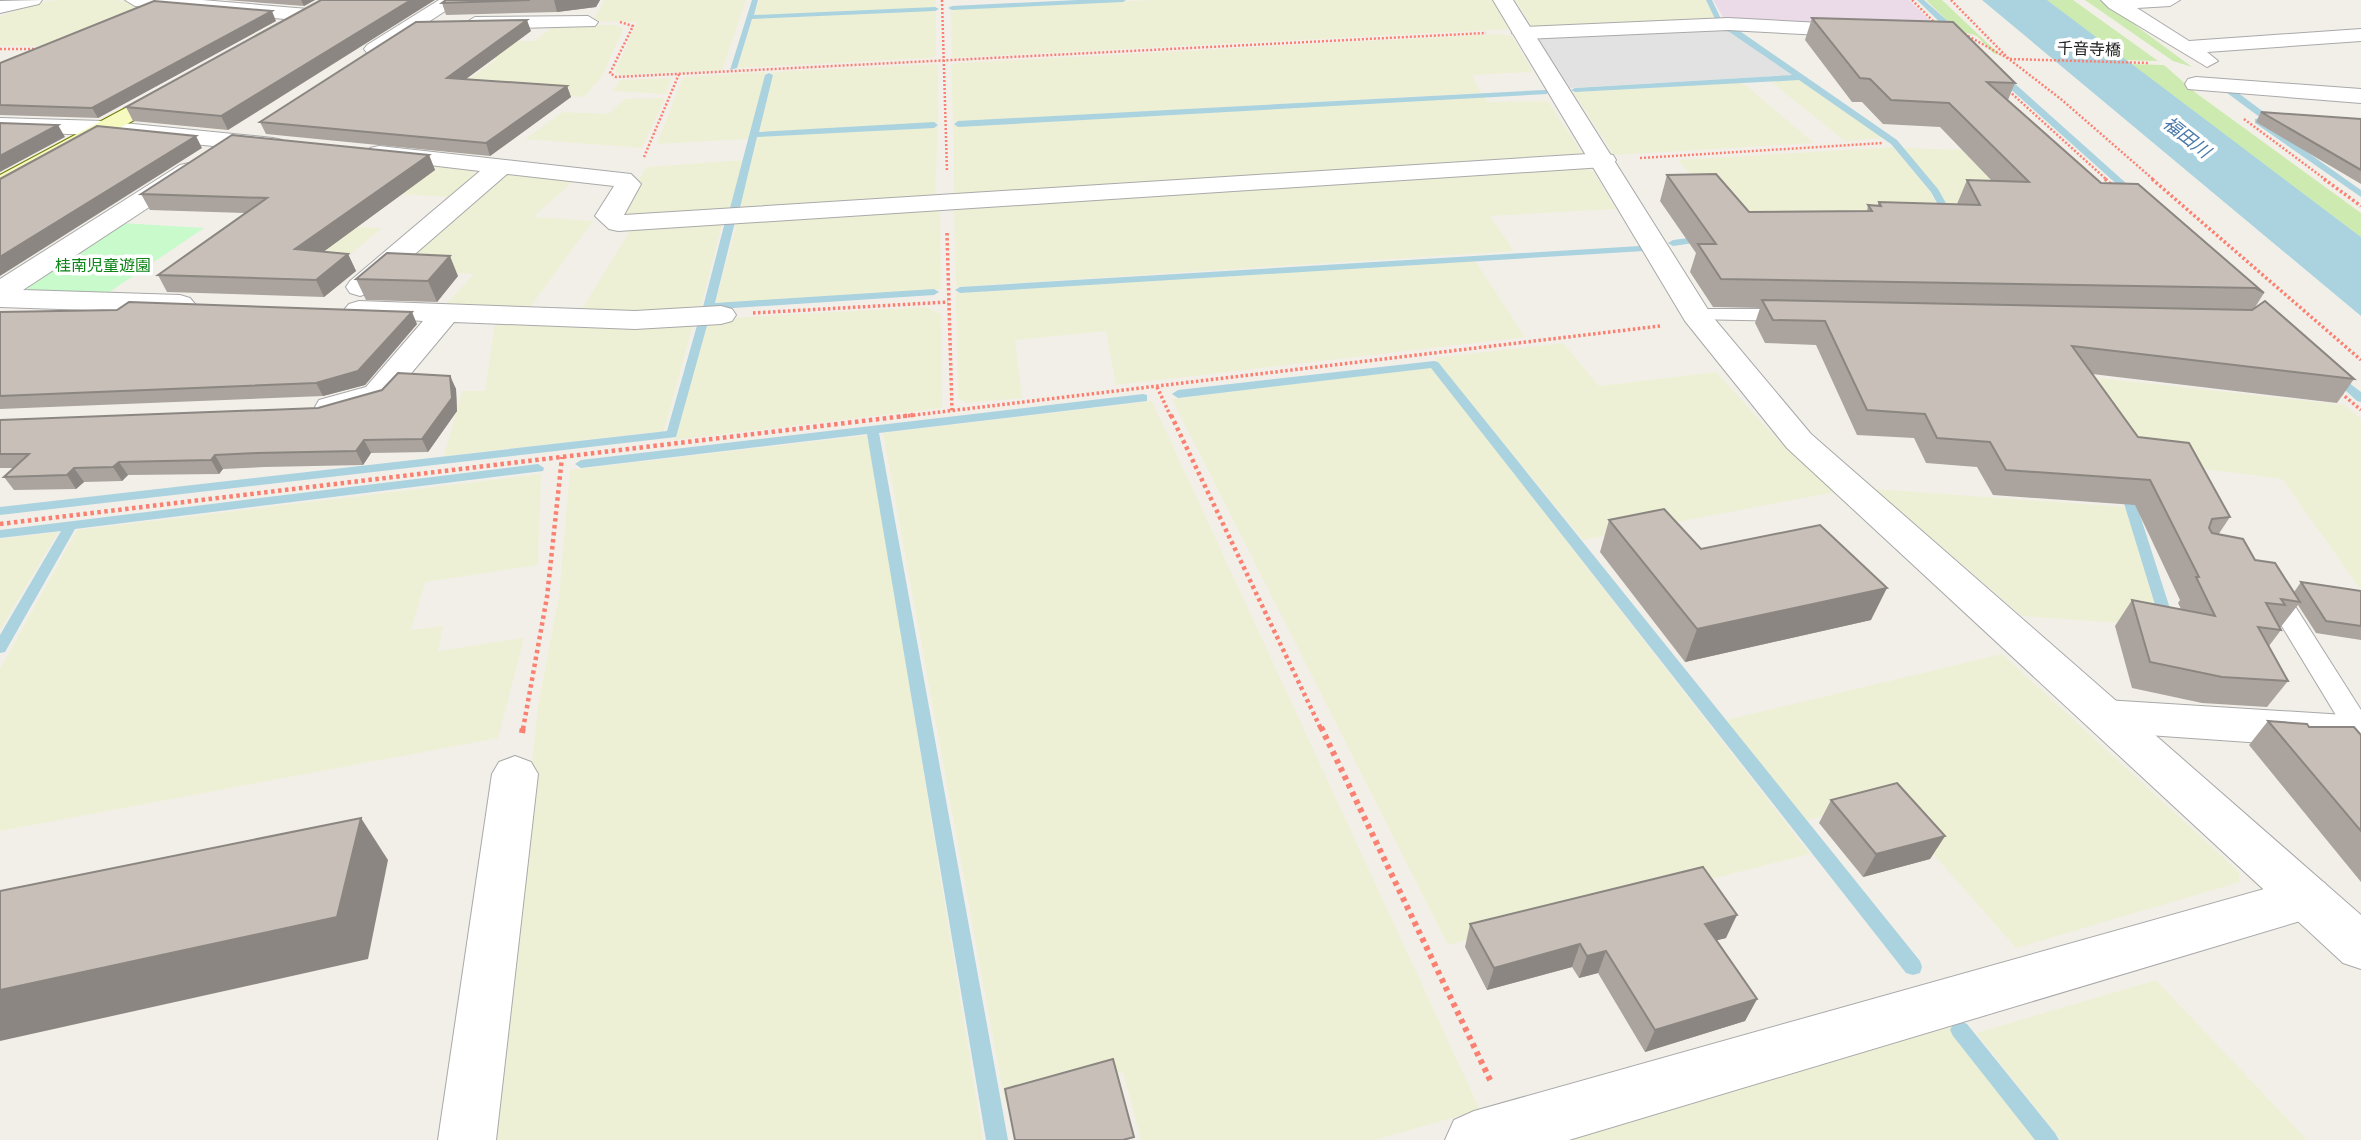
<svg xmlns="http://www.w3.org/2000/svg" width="2361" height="1140" font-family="Roboto,'Noto Sans JP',sans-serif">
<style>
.industrial{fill:#ebdbe8}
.farmland{fill:#eef0d5}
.grass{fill:#cdebb0}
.park{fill:#c8facc}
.parking{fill:#e2e2e2}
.water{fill:#aad3df}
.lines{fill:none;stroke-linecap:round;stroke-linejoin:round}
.stream{fill:#aad3df;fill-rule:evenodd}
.service-casing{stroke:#a9a9a9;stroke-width:2}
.minor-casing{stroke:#a9a9a9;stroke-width:2}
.tertiary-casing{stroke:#a9a9a9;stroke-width:2}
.secondary-casing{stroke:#707d05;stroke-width:2}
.path-far3{stroke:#fa8072;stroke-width:2.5;stroke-dasharray:2 2;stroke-linecap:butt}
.path-far2{stroke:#fa8072;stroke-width:3.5;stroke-dasharray:2.5 2.5;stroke-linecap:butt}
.path-far1{stroke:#fa8072;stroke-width:4.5;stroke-dasharray:3.5 3.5;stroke-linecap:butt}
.path{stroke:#fa8072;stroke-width:6;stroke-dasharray:4.5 4.5;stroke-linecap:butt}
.service{fill:#fff;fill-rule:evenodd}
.minor{fill:#fff;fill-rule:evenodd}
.tertiary{fill:#fff;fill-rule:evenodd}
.secondary{fill:#f7fabf;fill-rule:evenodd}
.wall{fill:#aba49e}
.shaded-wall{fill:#8b8681}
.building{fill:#c7bfb8;stroke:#8b8681;stroke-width:2}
.labels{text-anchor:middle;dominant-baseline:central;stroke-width:7;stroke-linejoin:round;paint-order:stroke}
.far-street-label{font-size:16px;fill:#222;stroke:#fff}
.far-park-label{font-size:16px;fill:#0c8416;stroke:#fff}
.far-water-label{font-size:18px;font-style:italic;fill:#4a7aab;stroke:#fff}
</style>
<rect width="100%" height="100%" fill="#f2efe9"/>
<!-- industrial -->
<polygon class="industrial" points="1713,0 1909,0 1938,28 1724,19"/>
<!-- farmland -->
<g class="farmland">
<polygon points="60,0 112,0 169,4 70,46 0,46 0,16 42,2"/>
<polygon points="605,0 746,0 722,70 625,75 616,74 616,69 637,22 592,21"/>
<polygon points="759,0 936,0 936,8 754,16"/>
<polygon points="1154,0 1492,0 1510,29 952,58 951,9"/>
<polygon points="1515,0 1706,0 1716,19 1532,27"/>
<polygon points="936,10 936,56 930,58 737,68 753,18"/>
<polygon points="556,25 617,25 623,29 602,76 584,97 348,74 470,78 497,59 368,56 393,40 534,41"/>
<polygon points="1500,34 1512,36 1533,72 1472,75 1481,93 953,122 951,65 959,63"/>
<polygon points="938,64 938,123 759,133 773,72"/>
<polygon points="766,72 749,139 657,144 683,77"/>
<polygon points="671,78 666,94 612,91 620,80"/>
<polygon points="1799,79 1883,138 1845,141 1770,81"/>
<polygon points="1742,82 1814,143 1614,155 1573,92"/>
<polygon points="1484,96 1488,102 1548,101 1584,156 954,195 953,125"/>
<polygon points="665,98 642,148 525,139 563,112 608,114 625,99"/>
<polygon points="938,126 935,196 739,209 758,135"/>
<polygon points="1893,147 1929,190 1946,224 1740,232 1678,160"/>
<polygon points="1904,148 2069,153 2130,209 1945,204 1939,191"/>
<polygon points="744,160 728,214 618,216 646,167"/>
<polygon points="437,166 473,169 476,176 450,197 400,194"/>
<polygon points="1580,167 1593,171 1616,209 1490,216 1514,251 956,287 954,211 964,205"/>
<polygon points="511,173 576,179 533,217 593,221 528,310 444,306 474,274 391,270 498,176"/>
<polygon points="932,207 940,211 941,289 715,304 738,219"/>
<polygon points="723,220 700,310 637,314 580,312 633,226"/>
<polygon points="262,223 382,228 341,262"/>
<polygon points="1475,261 1525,337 1116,385 1106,331 1015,340 1022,398 967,403 958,399 956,293"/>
<polygon points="925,307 941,314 942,408 674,440 709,319"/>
<polygon points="694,320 664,431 444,456 462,391 485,391 495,323"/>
<polygon points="1563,343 1599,386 1716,372 1777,439 1835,492 1583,540 1434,358"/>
<polygon points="1431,367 1810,854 1448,945 1172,399"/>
<polygon points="2098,378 2345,405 2361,419 2361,590 2282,479 2125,459"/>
<polygon points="1152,401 1480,1110 1375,1140 1141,1140 1123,1072 1005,1103 883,433"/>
<polygon points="869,435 983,1140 493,1140 538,706 559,596 570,470"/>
<polygon points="541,474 538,565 425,582 411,630 443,626 438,651 524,638 498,738 0,831 0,669 77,530"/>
<polygon points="1875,489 2126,507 2161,626 2022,616"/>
<polygon points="58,532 0,630 0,539"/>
<polygon points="2002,654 2239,872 2240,882 2016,948 1885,799 1804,821 1722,721"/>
<polygon points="2156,980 2307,1140 2061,1140 1976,1033"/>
<polygon points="1951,1027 2040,1140 1569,1140 1571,1134"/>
</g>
<!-- grass -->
<g class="grass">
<polygon points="1926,0 1942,0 2000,55 1993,53 1977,36 1957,30"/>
<polygon points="2047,0 2073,0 2158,61 2124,60"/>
<polygon points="2085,0 2101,0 2192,67 2173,61"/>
<polygon points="2130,64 2164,65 2196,93 2361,213 2361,237"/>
</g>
<!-- park -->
<polygon class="park" points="121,223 204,228 105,295 30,293 26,286"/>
<!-- parking -->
<polygon class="parking" points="1725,28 1791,75 1570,88 1538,40 1547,37"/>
<!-- water -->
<polygon class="water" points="1982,0 2047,0 2361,237 2361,316"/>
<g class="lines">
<!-- stream -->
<g class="stream">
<polygon points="752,0 758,0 754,15 935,7 939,9 935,11 752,19 737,68 730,70"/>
<polygon points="1078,0 1126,0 1123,2 952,10 948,8 952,6"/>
<polygon points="1706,0 1712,0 1722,21 1716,21"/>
<polygon points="1917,0 1924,0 1960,32 1960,36 1954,36"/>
<polygon points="1728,27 1734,27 1897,140 1938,189 1956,221 1954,223 1948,223 1931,192 1891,144 1799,80 1575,92 1571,90 1575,88 1792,75 1728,31"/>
<polygon points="769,73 773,75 759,132 934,122 938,125 934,128 757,137 739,212 731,214 729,212 765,75"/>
<polygon points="1997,73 2003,73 2136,192 2136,196 2130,196 1997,77"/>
<polygon points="2223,86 2229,86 2273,119 2273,123 2267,124 2361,190 2361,197 2255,123 2255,119 2261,118 2223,90"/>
<polygon points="1544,90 1547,90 1547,94 958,127 954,124 958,121"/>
<polygon points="730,219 735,222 715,303 934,289 939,292 934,295 704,310 703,307 725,222"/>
<polygon points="1704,236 1708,237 1708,241 1673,246 1668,243 1673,240"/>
<polygon points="1640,246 1644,247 1644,251 960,293 955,290 960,287"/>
<polygon points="703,319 708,322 676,437 0,515 0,507 667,431 698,322"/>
<polygon points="1434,361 1438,362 1920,961 1922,967 1920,973 1913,975 1906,973 1431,368 1178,398 1172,394 1178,390"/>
<polygon points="2336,373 2361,392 2361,402 2357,401 2332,378 2332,374"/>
<polygon points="1143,394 1147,395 1147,401 879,433 1008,1140 986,1140 867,434 581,468 575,464 581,460"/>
<polygon points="538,464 544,468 543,471 75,529 5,652 0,653 0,635 61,531 0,538 0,530"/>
<polygon points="2125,483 2131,487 2174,621 2172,625 2167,626 2160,621 2119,487"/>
<polygon points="1960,1021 1967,1024 2055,1133 2059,1140 2035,1140 1953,1036 1950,1030 1953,1024"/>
</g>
<defs>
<g id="service">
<polygon points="1697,309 1791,309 1800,315 1791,321 1690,319 1688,315"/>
<polygon points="2272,582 2281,584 2361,710 2361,744 2351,740 2260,590 2263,584"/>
</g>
<g id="minor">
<polygon points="42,0 39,4 0,13 0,1"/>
<polygon points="125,0 202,0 308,9 318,15 308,21 135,6"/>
<polygon points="439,0 462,0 381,53 367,53 364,49 367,45"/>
<polygon points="2101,0 2180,0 2170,6 2137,8 2189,41 2361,29 2361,41 2207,52 2218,61 2207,67 2109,8"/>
<polygon points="588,16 598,22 595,26 475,29 465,23 475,17"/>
<polygon points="1728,18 1859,25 1869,31 1859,37 1728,30 1522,39 1512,33 1522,27"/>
<polygon points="2196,77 2361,89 2361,103 2188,89 2185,84 2188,79"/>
<polygon points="0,118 103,121 273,138 282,140 285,145 282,150 273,152 103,135 0,132"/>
<polygon points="379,146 631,174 641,184 624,215 1604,153 1613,155 1616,160 1613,165 1604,167 618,231 609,229 595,216 614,186 507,174 370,293 360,296 350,293 346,287 350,281 480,171 370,158 367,153 370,148"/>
<polygon points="189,163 198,165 201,170 198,175 23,290 180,295 190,298 195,304 190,310 180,313 0,307 0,279 180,165"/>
<polygon points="359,301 635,311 721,306 732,309 736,315 732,321 721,324 635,329 454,322 388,401 331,417 319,414 315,407 319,400 366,387 423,321 349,316 344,310 349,304"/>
<polygon points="2105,700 2361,716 2361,750 2105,732 2090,727 2083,716 2090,705"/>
<polygon points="515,756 531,762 538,774 496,1140 438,1140 492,774 499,762"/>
<polygon points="2307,877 2325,883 2332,898 2325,913 2307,919 1569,1140 1445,1140 1454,1120 1474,1111"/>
</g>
<polygon id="tertiary" points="1493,0 1513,0 1712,316 1811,434 2361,915 2361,969 2343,963 1787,448 1685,321"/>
<polygon id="secondary" points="176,81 184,83 187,88 184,93 0,193 0,175"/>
</defs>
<!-- service casing -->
<use href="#service" class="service-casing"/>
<!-- minor casing -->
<use href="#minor" class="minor-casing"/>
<!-- tertiary casing -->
<use href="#tertiary" class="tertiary-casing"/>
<!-- secondary casing -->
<use href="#secondary" class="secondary-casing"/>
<!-- path-far3 -->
<g class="path-far3">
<polyline points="942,0 947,172"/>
<polyline points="1912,0 1938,26"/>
<polyline points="1951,0 2009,59 2062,100 2154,180"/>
<polyline points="620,22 633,26 610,73 616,77 1486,33"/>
<polyline points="1961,32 2009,59 2149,63"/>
<polyline points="0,49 38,49"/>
<polyline points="2009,91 2107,180"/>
<polyline points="2244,119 2326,180"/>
<polyline points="644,157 679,74"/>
<polyline points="1640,158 1883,143"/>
</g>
<!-- path-far2 -->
<g class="path-far2">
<polyline points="2105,179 2114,187"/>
<polyline points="2152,179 2361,360"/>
<polyline points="2324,179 2361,206"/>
<polyline points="947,233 952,411"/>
<polyline points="753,313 948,302"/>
<polyline points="1157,387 1171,417"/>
<polyline points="2341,393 2361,410"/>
<polyline points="898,417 1660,326"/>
</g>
<!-- path-far1 -->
<g class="path-far1">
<polyline points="1171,415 1321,729"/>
<polyline points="0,524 913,415"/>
<polyline points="523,729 547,597 562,457"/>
</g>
<!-- path -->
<g class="path">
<polyline points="1321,727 1492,1084"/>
<polyline points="522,733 523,727"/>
</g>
<!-- service -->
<use href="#service" class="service"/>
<!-- minor -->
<use href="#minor" class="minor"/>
<!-- tertiary -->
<use href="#tertiary" class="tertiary"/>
<!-- secondary -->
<use href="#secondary" class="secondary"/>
</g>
<!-- wall -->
<g class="wall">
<polygon points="226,0 315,0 304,6"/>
<polygon points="321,0 228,130 133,121 126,107"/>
<polygon points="446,0 600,0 596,7 557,12 446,15 442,3"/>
<polygon points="1812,18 2015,83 2008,100 2101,183 2264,293 2254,309 2354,379 2337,403 2092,374 2138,437 2230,517 2218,535 2255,560 2294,592 2301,582 2361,591 2361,640 2316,633 2298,605 2280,628 2281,630 2269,646 2288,681 2267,707 2202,703 2132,688 2115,626 2132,600 2181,609 2178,603 2180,600 2135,505 1993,495 1977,467 1926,463 1914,438 1857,435 1816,345 1765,343 1755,323 1760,308 1713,307 1690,272 1696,253 1660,201 1667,175 1749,212 1867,211 1868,205 1877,206 1879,202 1957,204 1967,180 1992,181 1940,127 1883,124 1862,102 1852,102 1805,40"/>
<polygon points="276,21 98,118 0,115 0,63"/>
<polygon points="531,31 466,79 567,86 571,97 490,156 266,134 260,122"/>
<polygon points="2261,112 2361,119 2361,184 2256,122"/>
<polygon points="429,155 435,170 323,252 348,254 356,271 324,297 167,292 158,275 245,213 150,210 141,194"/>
<polygon points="458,276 437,302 366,300 356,279"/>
<polygon points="0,312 417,324 365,385 323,396 0,409"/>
<polygon points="450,376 456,389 457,411 428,452 371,453 363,465 265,467 223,469 219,474 128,475 122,481 84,482 76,489 14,490 4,477 14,468 0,468 0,420 318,408"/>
<polygon points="1609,520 1701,549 1871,620 1685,662 1600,552"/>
<polygon points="2268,721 2361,735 2361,882 2249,745"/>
<polygon points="1831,800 1945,836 1930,859 1863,877 1819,823"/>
<polygon points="1470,924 1726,938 1717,940 1757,999 1745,1021 1645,1052 1598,973 1579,978 1572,967 1487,990 1465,947"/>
</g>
<!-- shaded-wall -->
<g class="shaded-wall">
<polygon points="301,0 315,0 304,6"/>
<polygon points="411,0 435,0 228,130 221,116"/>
<polygon points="554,0 600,0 596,7 557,12"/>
<polygon points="272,11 276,21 98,118 92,108"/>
<polygon points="527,20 531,31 451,90 447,78"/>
<polygon points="567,86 571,97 490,156 486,143"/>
<polygon points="58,125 65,137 0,172 0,156"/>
<polygon points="196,136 202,148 0,276 0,257"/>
<polygon points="429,155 435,170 304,266 295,249"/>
<polygon points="348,254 356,271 324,297 316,280"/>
<polygon points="450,256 458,276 437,302 428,281"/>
<polygon points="412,312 417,324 365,385 323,396 316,383"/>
<polygon points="450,376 456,389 457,411 428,452 422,439"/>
<polygon points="364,440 371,453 363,465 356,451"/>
<polygon points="215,455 223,469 219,474 211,460"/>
<polygon points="119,462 128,475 122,481 113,467"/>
<polygon points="74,468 84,482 76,489 67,475"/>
<polygon points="1887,588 1871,620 1685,662 1697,629"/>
<polygon points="361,818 388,860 368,959 0,1041 0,990"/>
<polygon points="1945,836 1930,859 1863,877 1876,854"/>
<polygon points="1737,915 1726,938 1695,946 1705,924"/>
<polygon points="1580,944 1572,967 1487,990 1494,968"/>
<polygon points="1606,951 1598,973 1579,978 1587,956"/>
<polygon points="1757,999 1745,1021 1645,1052 1655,1030"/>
</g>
<!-- building -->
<g class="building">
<polygon points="321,0 411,0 221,116 126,107"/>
<polygon points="446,0 530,0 442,3"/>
<polygon points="154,1 272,11 92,108 0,105 0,63"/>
<polygon points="1812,18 1953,22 2015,83 1987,82 2101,183 2138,184 2264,293 2255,288 1721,279 1698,244 1716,244 1667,175 1716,174 1749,212 1872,211 1868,205 1881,206 1879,202 1980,205 1967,180 2029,182 1949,103 1891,100 1870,79 1860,78"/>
<polygon points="527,20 447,78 567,86 486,143 260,122 416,22"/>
<polygon points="2261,112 2361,119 2361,170"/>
<polygon points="0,123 58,125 0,156"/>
<polygon points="97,126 196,136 0,257 0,179"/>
<polygon points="232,135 429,155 295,249 348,254 316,280 158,275 267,198 141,194"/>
<polygon points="387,253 450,256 428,281 356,279"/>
<polygon points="1762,300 2252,310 2265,301 2354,379 2072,346 2138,437 2189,443 2230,517 2212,519 2209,528 2212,533 2243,539 2255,560 2275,563 2300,602 2281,599 2285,605 2266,603 2281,630 2258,627 2288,681 2222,677 2150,662 2132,600 2215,616 2196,577 2199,577 2150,480 2006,470 1990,442 1937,438 1925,414 1867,410 1825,321 1773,320"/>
<polygon points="129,302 412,312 358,371 316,383 0,396 0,312 117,310"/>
<polygon points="398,373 450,376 452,398 422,439 364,440 356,451 257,453 215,455 211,460 119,462 113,467 74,468 67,475 4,477 29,454 0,454 0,420 318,408 382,390"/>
<polygon points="1664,509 1701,549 1820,525 1887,588 1697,629 1609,520"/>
<polygon points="2301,582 2361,591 2361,626 2326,621"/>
<polygon points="2268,721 2307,724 2309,727 2354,727 2361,735 2361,831"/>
<polygon points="1897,783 1945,836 1876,854 1831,800"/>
<polygon points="361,818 337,917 0,990 0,891"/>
<polygon points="1703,867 1737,915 1705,924 1757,999 1655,1030 1606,951 1587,956 1580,944 1494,968 1470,924"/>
<polygon points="1113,1059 1134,1137 1123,1140 1015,1140 1005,1089"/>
</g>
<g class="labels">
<!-- far-street labels -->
<g class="far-street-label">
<text transform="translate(2089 49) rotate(2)">千音寺橋</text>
</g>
<!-- far-park labels -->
<g class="far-park-label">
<text x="103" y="265">桂南児童遊園</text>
</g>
<!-- far-water labels -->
<g class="far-water-label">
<text transform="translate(2187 137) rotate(38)">福田川</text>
</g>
</g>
</svg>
